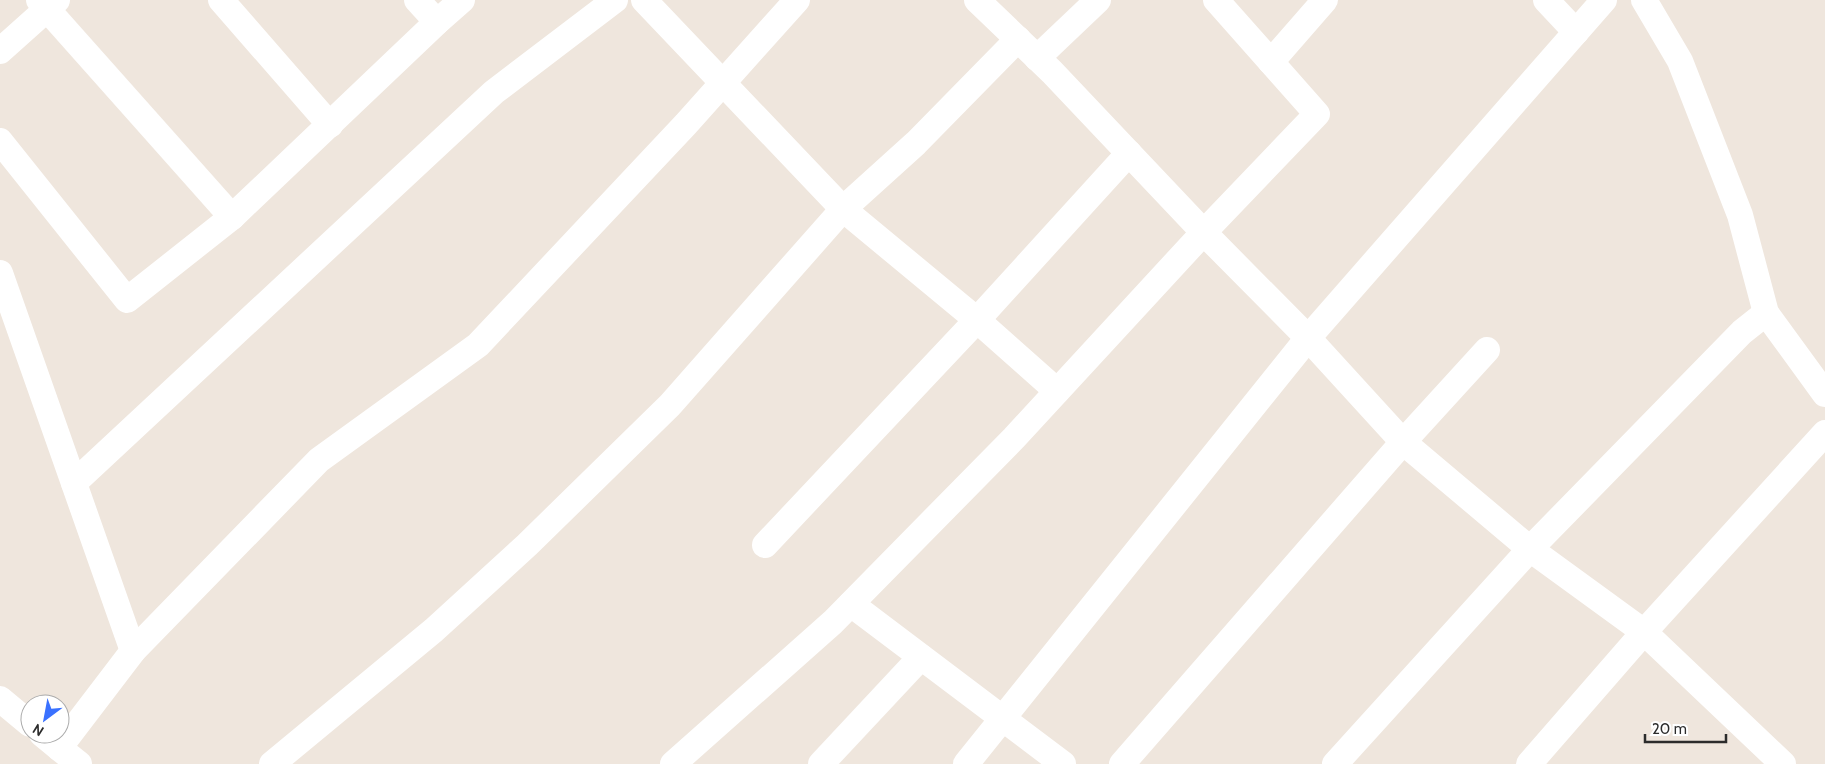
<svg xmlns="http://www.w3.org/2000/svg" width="1825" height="764" font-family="Cabin,sans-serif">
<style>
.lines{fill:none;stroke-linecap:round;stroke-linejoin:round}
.street{stroke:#fff;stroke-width:26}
</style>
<rect width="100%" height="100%" fill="#efe6dd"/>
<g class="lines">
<!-- street -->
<g class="street">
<polyline points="39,0 232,217"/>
<polyline points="221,0 330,125"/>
<polyline points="417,0 437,22"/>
<polyline points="644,0 843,209 977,320 1057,391"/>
<polyline points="977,0 1052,72 1212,241 1308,338 1403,442 1530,549 1644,632 1783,764"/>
<polyline points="1546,0 1576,32"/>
<polyline points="1644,0 1680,61 1740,215 1766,313 1825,394"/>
<polyline points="0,51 57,0"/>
<polyline points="1037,58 1098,0"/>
<polyline points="1271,62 1325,0"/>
<polyline points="0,141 127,300 232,217 437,22 462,0"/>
<polyline points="0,273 133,651"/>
<polyline points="74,483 494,92 615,0"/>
<polyline points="765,545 977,320 1129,153"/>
<polyline points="851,604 1063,764"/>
<polyline points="0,699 30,724"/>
<polyline points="42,734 59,748 133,651 319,460 478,345 686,124 797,0"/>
<polyline points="59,748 79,764"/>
<polyline points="272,764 434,630 527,545 670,405 843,209 916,143 1018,39"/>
<polyline points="673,764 833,622 1014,438 1204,232 1317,114 1216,0"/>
<polyline points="821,764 921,657"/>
<polyline points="966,764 1308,338 1604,0"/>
<polyline points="1122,764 1403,442 1487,350"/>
<polyline points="1335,764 1530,549 1742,332 1766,313"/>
<polyline points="1529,764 1644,632 1825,433"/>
</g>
</g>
<!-- north arrow -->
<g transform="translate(45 719) rotate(212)"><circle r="24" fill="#ffffff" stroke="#ababab"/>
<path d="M0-4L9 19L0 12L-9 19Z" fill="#3a71ff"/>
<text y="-8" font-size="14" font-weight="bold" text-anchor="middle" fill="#2c2c2c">N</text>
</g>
<!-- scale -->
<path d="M1645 734v8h81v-8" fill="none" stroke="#2c2c2c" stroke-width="2.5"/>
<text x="1652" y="734" font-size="15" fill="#2c2c2c" stroke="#ffffff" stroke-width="4" paint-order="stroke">20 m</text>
</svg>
